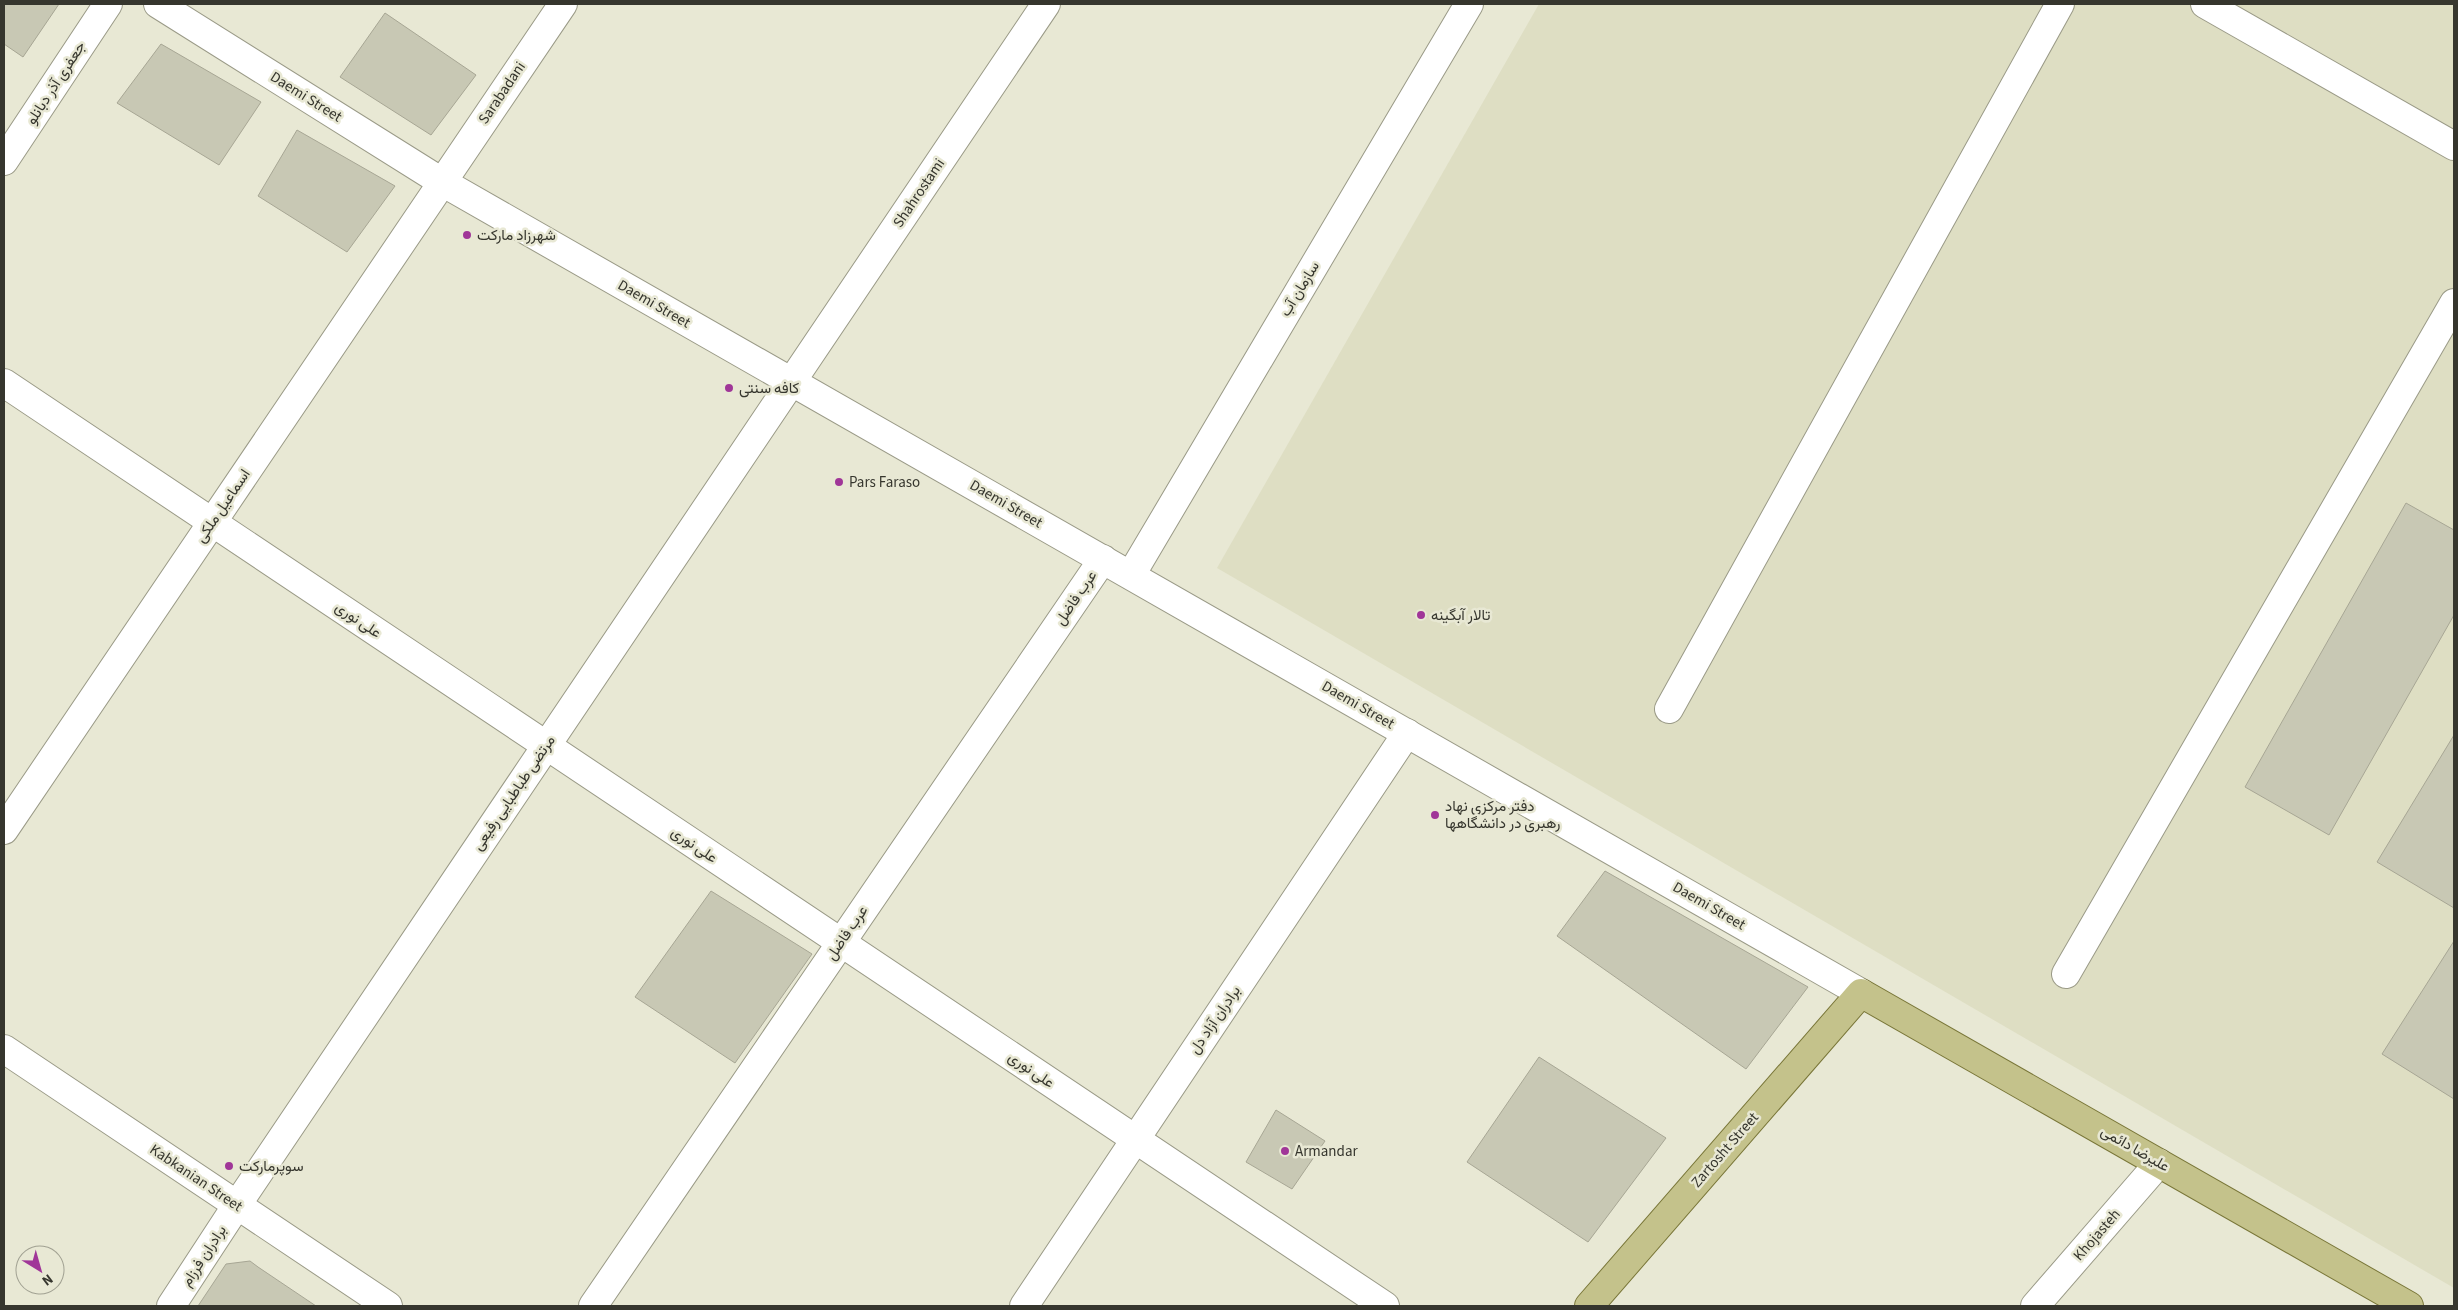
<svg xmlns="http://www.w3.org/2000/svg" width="2458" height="1310" font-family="'Source Sans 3',Vazirmatn,sans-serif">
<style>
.built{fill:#dedec3}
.building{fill:#c8c8b4;stroke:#a7a694}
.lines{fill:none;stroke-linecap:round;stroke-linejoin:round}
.minor-casing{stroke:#9a9a87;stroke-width:30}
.major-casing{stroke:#797638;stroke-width:30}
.minor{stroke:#fff;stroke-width:28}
.major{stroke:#c4c28b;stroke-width:28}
.poi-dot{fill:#a03698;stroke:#e8e8d4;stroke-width:2}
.labels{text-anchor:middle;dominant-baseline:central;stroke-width:5;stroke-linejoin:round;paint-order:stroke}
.street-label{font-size:15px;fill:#36362e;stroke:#e8e8d4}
.poi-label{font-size:15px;fill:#36362e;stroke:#e8e8d4;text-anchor:start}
</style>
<rect width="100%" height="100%" fill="#e8e8d4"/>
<!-- built -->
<polygon class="built" points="1539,4 2454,4 2454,1288 1217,568"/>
<!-- building -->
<g class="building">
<polygon points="4,4 59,4 23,57 4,44"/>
<polygon points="385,13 476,75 431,135 340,77"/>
<polygon points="161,44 261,102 219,165 117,103"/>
<polygon points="297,130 395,186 347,252 258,196"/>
<polygon points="2406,503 2454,530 2454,615 2329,835 2245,787"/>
<polygon points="2454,735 2454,908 2377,862"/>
<polygon points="1605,871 1808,987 1746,1069 1557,936"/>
<polygon points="711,891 812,954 735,1063 635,997"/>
<polygon points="2454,941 2454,1099 2382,1054"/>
<polygon points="1539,1057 1666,1138 1588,1242 1467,1162"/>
<polygon points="1276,1110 1325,1141 1292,1189 1246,1162"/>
<polygon points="250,1261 258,1267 316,1306 198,1306 226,1264"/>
</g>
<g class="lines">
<defs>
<g id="minor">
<polyline points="158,4 442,182 1861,993"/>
<polyline points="2205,4 2454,146"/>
<polyline points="4,161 108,4"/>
<polyline points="4,383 1385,1306"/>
<polyline points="1131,575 1469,4"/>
<polyline points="1669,709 2060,4"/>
<polyline points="4,830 563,4"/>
<polyline points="2066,974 2454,303"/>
<polyline points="4,1049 388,1306"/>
<polyline points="171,1306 237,1205 1046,4"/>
<polyline points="593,1306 1103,559"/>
<polyline points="1024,1306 1407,733"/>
<polyline points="2035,1306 2159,1163"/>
</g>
<polyline id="major" points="1589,1306 1861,993 2409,1306"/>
</defs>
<!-- minor casing -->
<use href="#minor" class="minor-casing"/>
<!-- major casing -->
<use href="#major" class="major-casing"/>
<!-- minor -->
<use href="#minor" class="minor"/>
<!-- major -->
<use href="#major" class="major"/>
</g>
<!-- markers -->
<g class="poi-dot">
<circle cx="467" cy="235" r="5"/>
<circle cx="729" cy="388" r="5"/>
<circle cx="839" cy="482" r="5"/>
<circle cx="1421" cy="615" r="5"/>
<circle cx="1435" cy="815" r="5"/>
<circle cx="1285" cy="1151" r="5"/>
<circle cx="229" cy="1166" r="5"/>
</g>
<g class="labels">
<!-- street labels -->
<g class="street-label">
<text transform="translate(56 83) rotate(-57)">جعفری آذر دبانلو</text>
<text transform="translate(502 93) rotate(-56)">Sarabadani</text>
<text transform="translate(306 97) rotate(32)">Daemi Street</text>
<text transform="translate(919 193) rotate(-56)">Shahrostami</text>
<text transform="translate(1300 289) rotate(-59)">سازمان آب</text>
<text transform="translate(654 304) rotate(30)">Daemi Street</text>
<text transform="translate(1006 504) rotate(30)">Daemi Street</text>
<text transform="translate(223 506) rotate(-56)">اسماعیل ملکی</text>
<text transform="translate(1076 598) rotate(-56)">عرب فاضل</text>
<text transform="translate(358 620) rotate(34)">علی نوری</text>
<text transform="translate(1358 705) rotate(30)">Daemi Street</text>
<text transform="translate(514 793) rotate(-56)">مرتضی طباطبایی رفیعی</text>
<text transform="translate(694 845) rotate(34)">علی نوری</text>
<text transform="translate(1709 906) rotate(30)">Daemi Street</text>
<text transform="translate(847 933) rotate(-56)">عرب فاضل</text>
<text transform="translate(1215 1020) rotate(-56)">برادران آزاد دل</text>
<text transform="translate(1031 1070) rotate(34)">علی نوری</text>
<text transform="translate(2135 1149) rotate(30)">علیرضا دائمی</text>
<text transform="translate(1725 1150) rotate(-49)">Zartosht Street</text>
<text transform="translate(196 1178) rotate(34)">Kabkanian Street</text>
<text transform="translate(2097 1235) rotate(-49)">Khojasteh</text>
<text transform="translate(204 1256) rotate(-57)">برادران فرزام</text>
</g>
<!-- poi labels -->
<g class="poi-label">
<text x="477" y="235">شهرزاد مارکت</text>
<text x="739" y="388">کافه سنتی</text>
<text x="849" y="482">Pars Faraso</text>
<text x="1431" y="615">تالار آبگینه</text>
<text x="1445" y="806">دفتر مرکزی نهاد<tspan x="1445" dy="17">رهبری در دانشگاهها</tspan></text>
<text x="1295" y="1151">Armandar</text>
<text x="239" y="1166">سوپرمارکت</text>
</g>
</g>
<!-- border -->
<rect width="2458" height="1310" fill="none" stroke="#36362e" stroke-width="10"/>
<!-- north arrow -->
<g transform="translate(40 1270) rotate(143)"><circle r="24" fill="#e8e8d4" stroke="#a1a192"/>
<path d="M0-4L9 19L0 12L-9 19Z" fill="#a03698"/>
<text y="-8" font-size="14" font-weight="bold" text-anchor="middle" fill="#36362e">N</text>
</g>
</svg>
